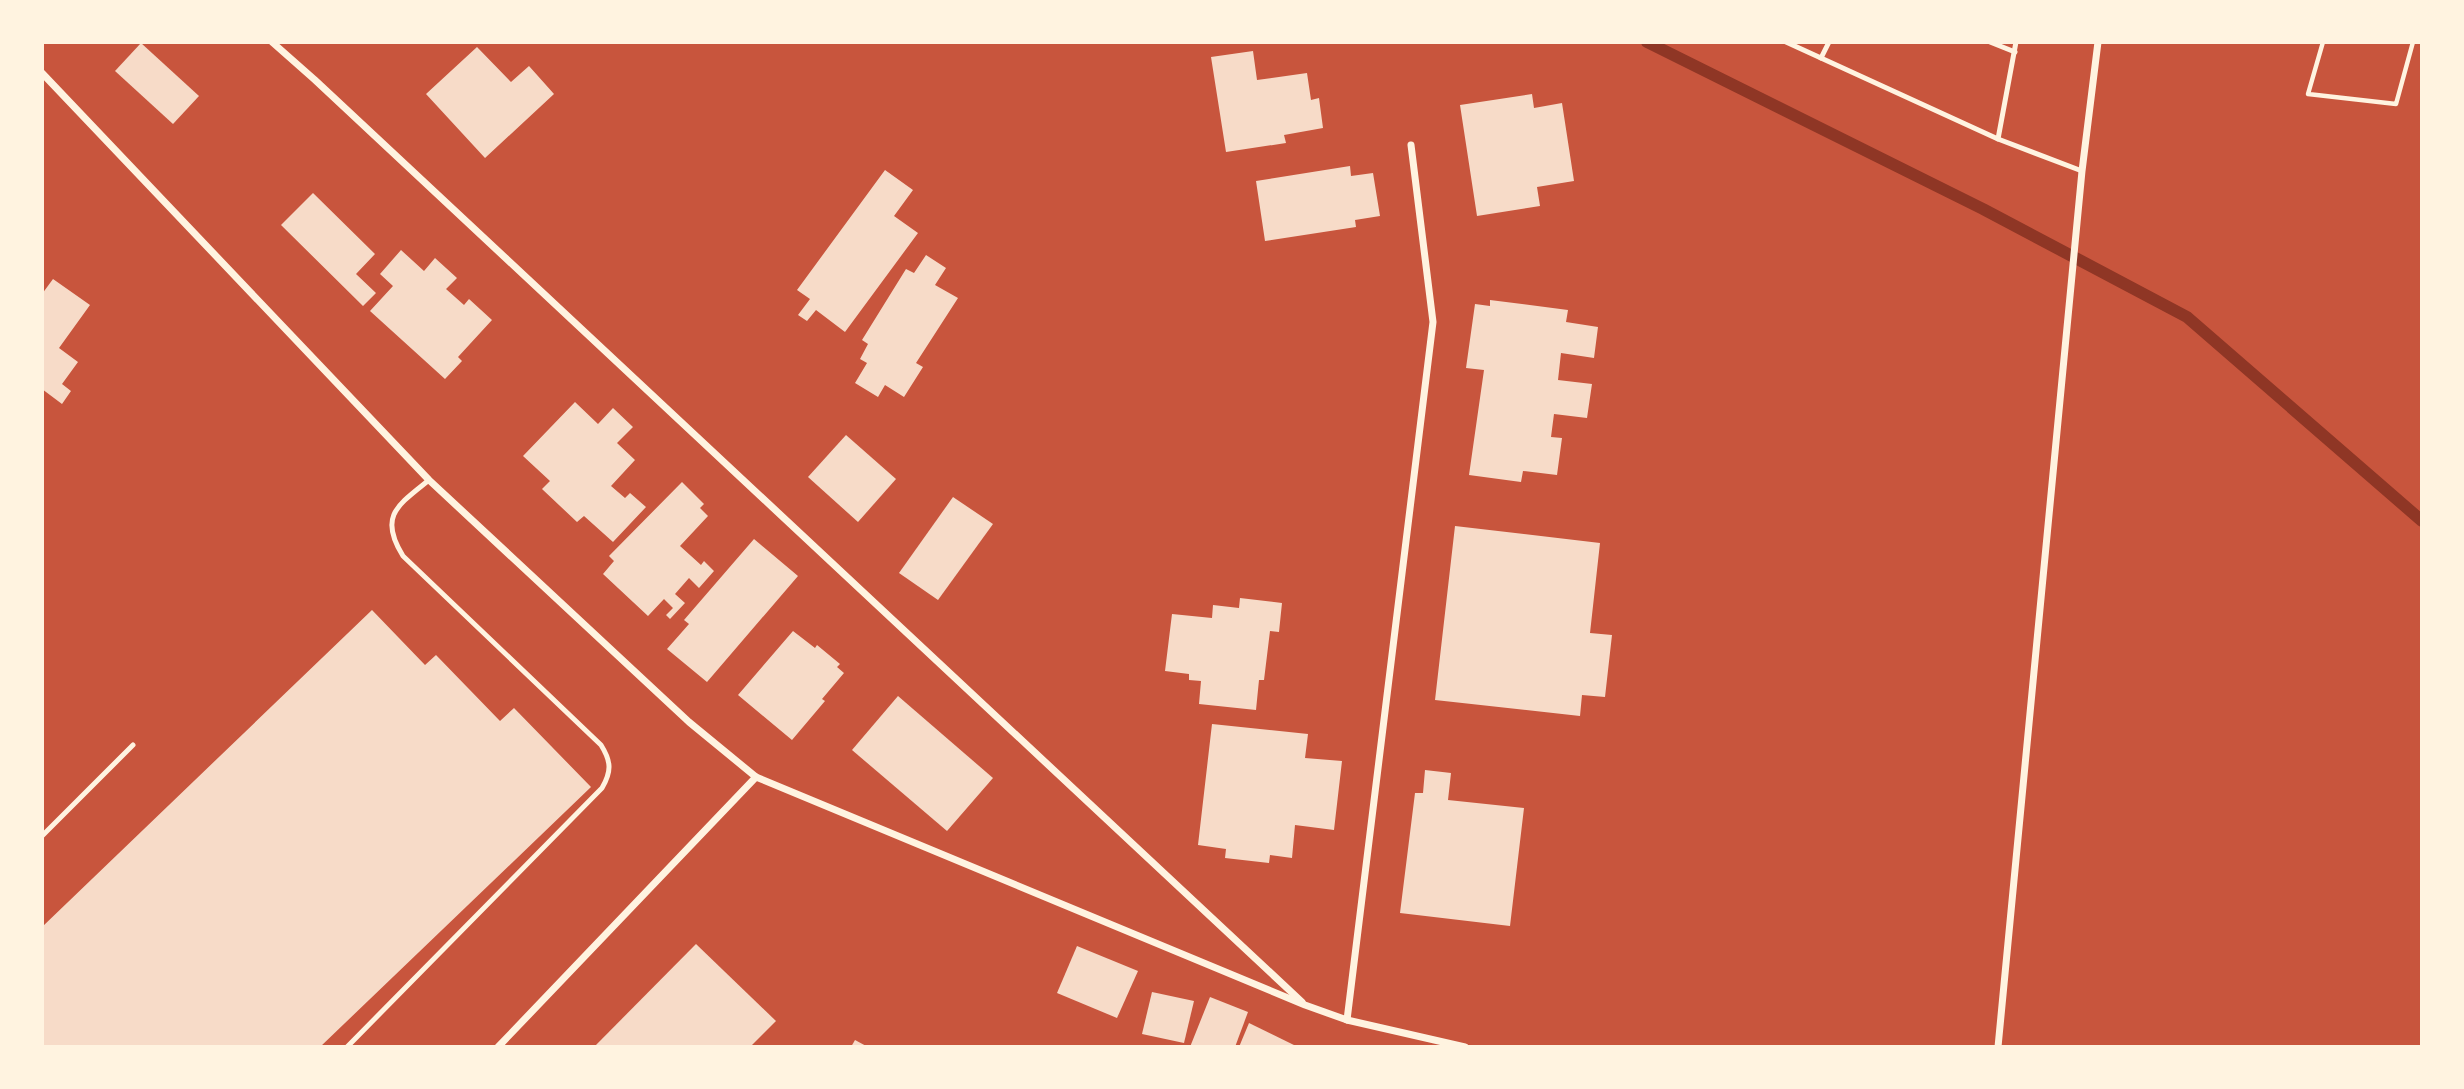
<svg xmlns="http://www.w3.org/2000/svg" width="2464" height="1089" font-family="Barlow,sans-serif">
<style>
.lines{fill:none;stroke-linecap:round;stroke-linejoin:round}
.stream{stroke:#8f3625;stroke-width:12}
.building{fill:#f7dbc8}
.path{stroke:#fff3e0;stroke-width:4.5}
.service{stroke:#fff3e0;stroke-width:5}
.minor{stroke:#fff3e0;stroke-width:7}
</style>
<rect width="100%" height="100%" fill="#c8553d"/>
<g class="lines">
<!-- stream -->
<polyline class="stream" points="1647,42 1983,209 2187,317 2422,521"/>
</g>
<!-- building -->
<g class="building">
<polygon points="141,43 199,96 173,124 115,71"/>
<polygon points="477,47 511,82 529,66 554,94 485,158 426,94"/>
<polygon points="1253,51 1257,80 1307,73 1311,100 1319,98 1323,128 1284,135 1286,143 1226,152 1211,57"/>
<polygon points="1532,94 1534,108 1562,103 1574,181 1537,187 1540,206 1477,216 1460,105"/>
<polygon points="1350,166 1351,176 1373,173 1380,216 1355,220 1356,227 1265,241 1256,181"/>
<polygon points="885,170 913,190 894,216 918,233 845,332 816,310 807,321 798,315 810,299 797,290"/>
<polygon points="313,193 375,254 356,274 376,293 363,306 281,225"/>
<polygon points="401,250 424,271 435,258 457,278 446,289 464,305 469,299 492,320 458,357 462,361 445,379 370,311 393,286 380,274"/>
<polygon points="926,255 946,268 935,285 958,298 916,363 923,367 904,397 885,385 878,397 855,383 867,363 860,359 868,344 862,340 906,269 914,273"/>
<polygon points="53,279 90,305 59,348 78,362 62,384 71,391 62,404 42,389 42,294"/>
<polygon points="1490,300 1568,310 1566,322 1598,327 1594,358 1561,353 1558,380 1592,384 1587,418 1554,414 1551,437 1562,438 1557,475 1523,471 1521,482 1469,475 1484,370 1466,368 1475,304 1490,306"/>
<polygon points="575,402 598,424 613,408 633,427 617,443 635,460 611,486 625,498 630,493 646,507 613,542 584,516 577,522 542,489 550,481 523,456"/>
<polygon points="846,435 896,479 858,522 808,477"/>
<polygon points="682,482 704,504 700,508 708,516 680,546 701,565 704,561 714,571 699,588 689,578 675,594 685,603 670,619 666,615 673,608 664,599 648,616 603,574 614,561 609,556"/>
<polygon points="953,497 993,524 938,600 899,573"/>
<polygon points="1455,526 1600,543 1590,633 1612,635 1605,697 1582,695 1580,716 1435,700"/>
<polygon points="754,539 798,576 707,682 667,649 689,624 684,620"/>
<polygon points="1240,598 1282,603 1279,632 1270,631 1264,680 1259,680 1256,710 1199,704 1201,681 1189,680 1189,674 1165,671 1172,614 1212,618 1213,605 1239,608"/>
<polygon points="372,610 425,665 436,655 500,721 514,708 591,787 320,1047 42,1047 42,927"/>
<polygon points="793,631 815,648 817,645 840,664 837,667 844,673 822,699 825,701 792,740 738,695"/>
<polygon points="898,696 993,778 947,831 852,750"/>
<polygon points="1212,724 1308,734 1305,758 1342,761 1334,830 1295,825 1292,858 1270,855 1269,863 1225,858 1226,849 1198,845"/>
<polygon points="1425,770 1451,773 1448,800 1524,808 1510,926 1400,913 1415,793 1423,793"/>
<polygon points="696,944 776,1021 750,1047 594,1047"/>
<polygon points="1077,946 1138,971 1117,1018 1057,993"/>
<polygon points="1152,992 1194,1001 1184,1043 1142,1034"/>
<polygon points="1210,997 1248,1012 1235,1047 1190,1047"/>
<polygon points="1249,1023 1298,1047 1239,1047"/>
<polygon points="855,1040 868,1047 851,1047"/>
</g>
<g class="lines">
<!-- path -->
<polyline class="path" points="2323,42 2308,94 2396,104 2413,42"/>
<!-- service -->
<g class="service">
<polyline points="1786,42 1998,139 2082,171"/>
<polyline points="1990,42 2015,52"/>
<polyline points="1821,58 1829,42"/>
<polyline points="1998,139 2016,42"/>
<polyline points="42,836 133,745"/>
<path d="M347,1047L602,788C612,771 611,761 601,745L403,556C378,516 398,505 429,480"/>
</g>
<!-- minor -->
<g class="minor">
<polyline points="272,42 315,80 1302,1002"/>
<polyline points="42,73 429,480 689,722 756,777 1305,1005 1347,1020 1465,1047"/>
<polyline points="1347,1020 1433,322 1411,145"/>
<polyline points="498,1047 756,777"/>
<polyline points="1998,1047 2082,171 2098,42"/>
</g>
</g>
<!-- border -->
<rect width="2464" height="1089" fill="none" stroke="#fff3e0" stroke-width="88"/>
</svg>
